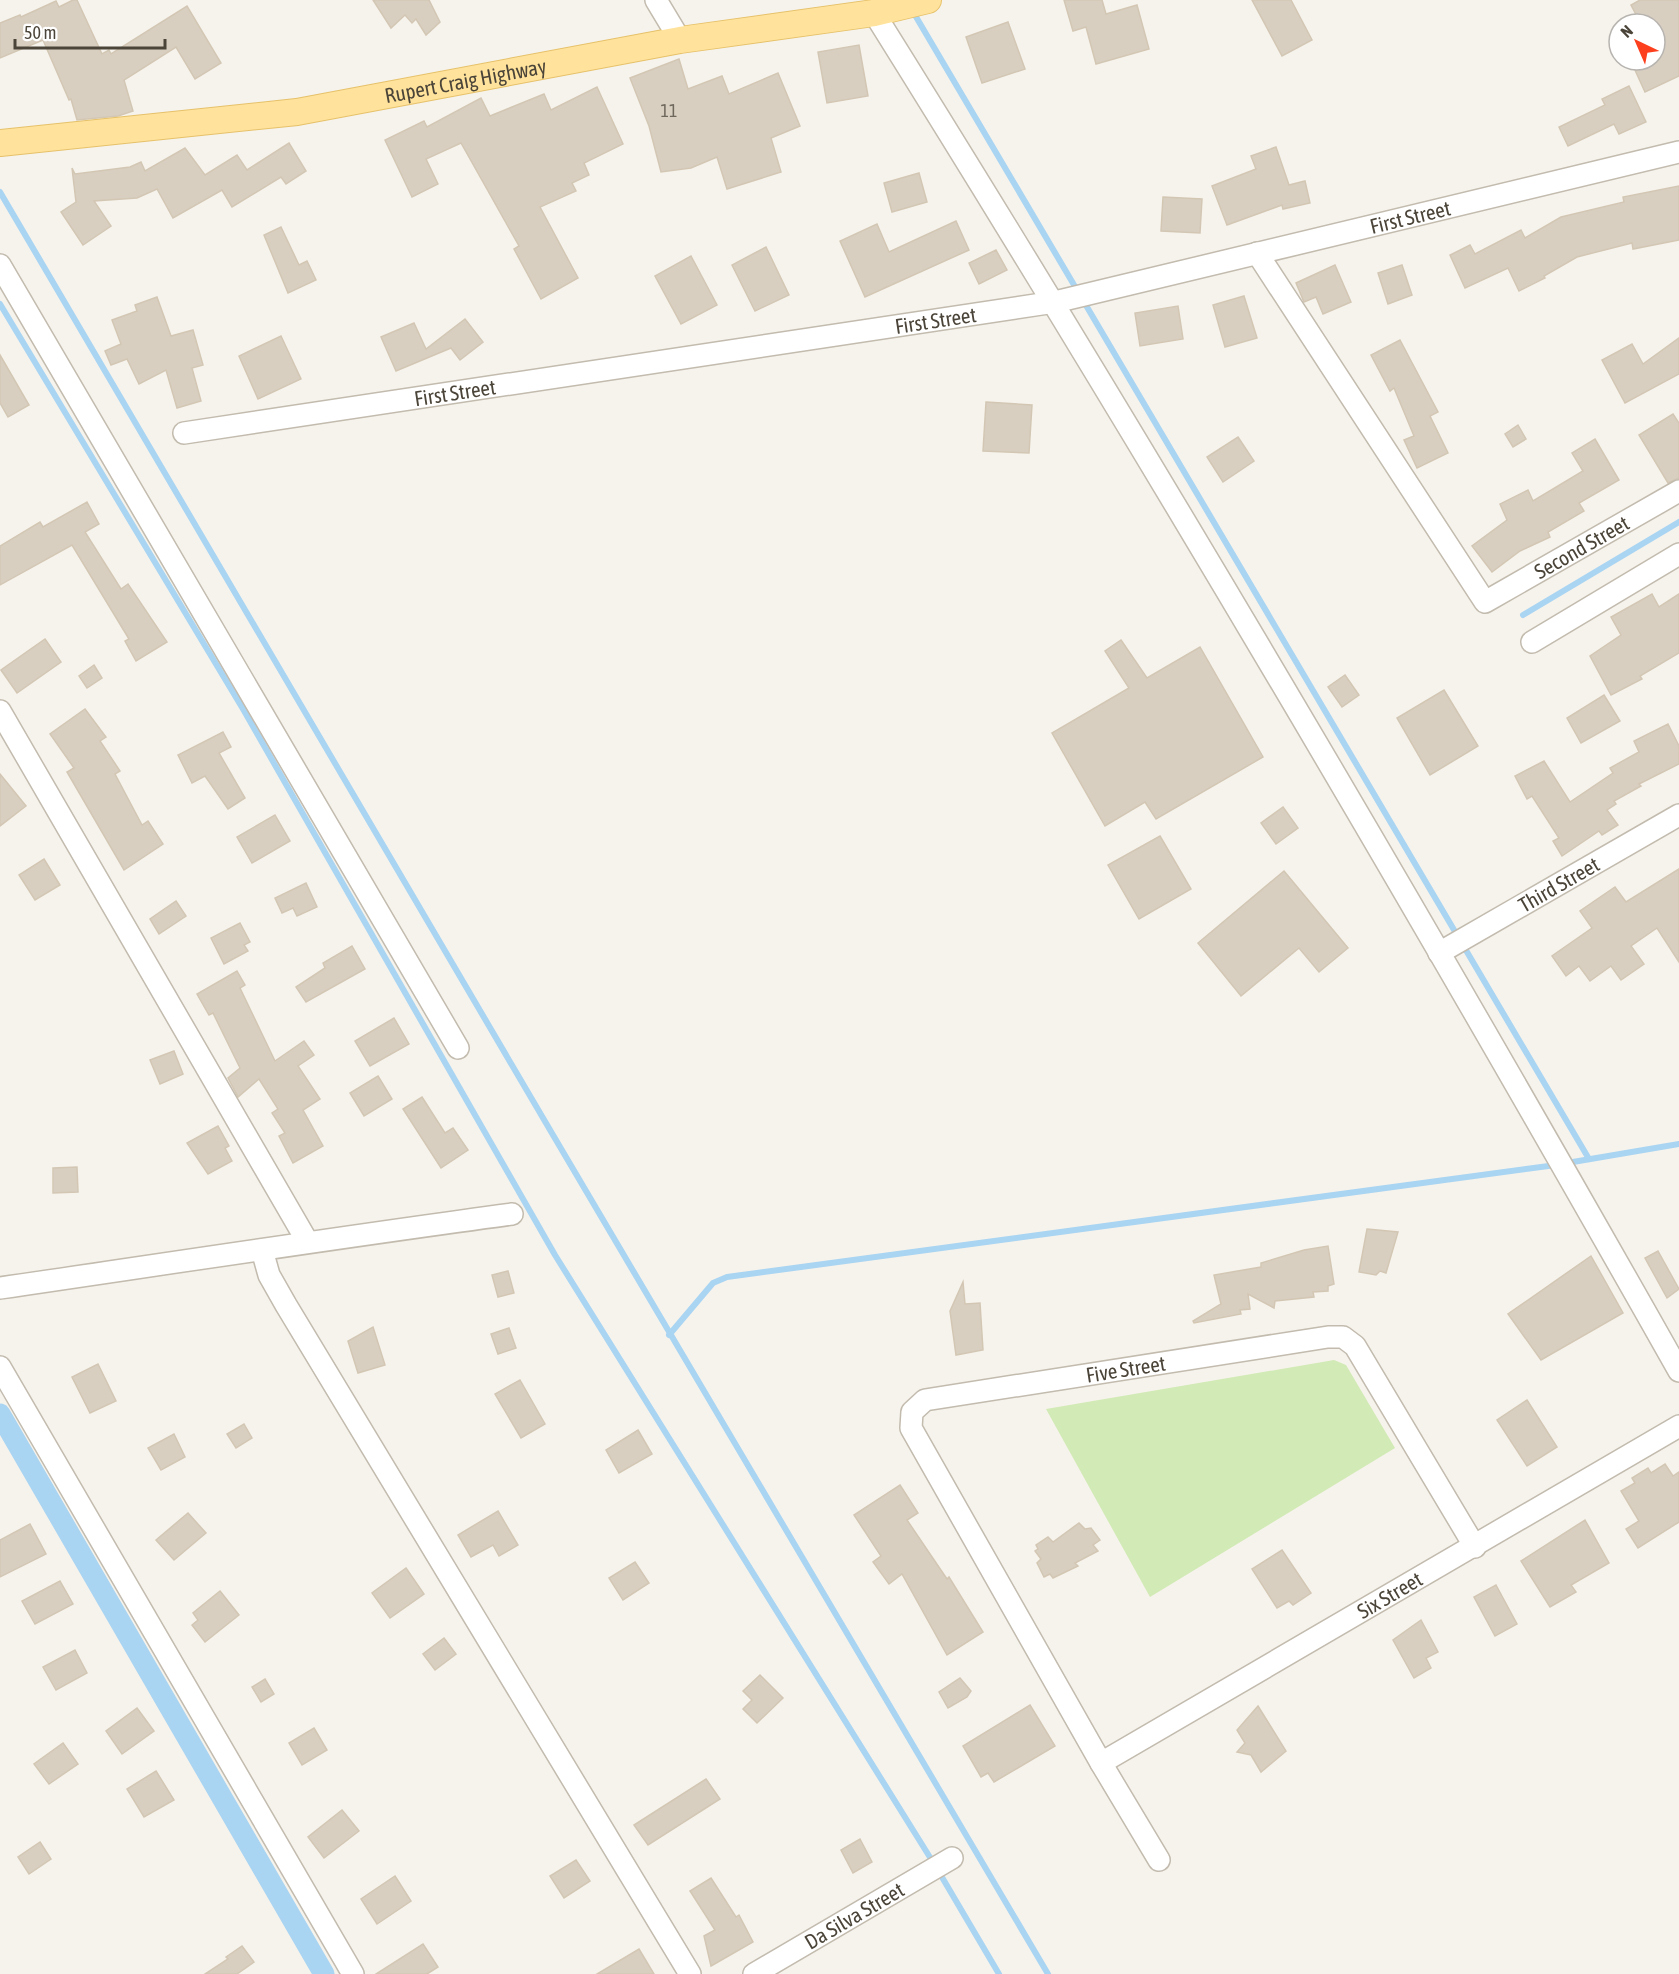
<svg xmlns="http://www.w3.org/2000/svg" width="1679" height="1974" font-family="'Asap Condensed',sans-serif">
<style>
.green{fill:#d2eab5}
.lines{fill:none;stroke-linecap:round;stroke-linejoin:round}
.stream{stroke:#a9d4f2;stroke-width:6}
.canal{stroke:#a9d4f2;stroke-width:21}
.building{fill:#d8cfc1;stroke:#d3c7b4;stroke-width:1.5}
.minor-casing{stroke:#c2bbae;stroke-width:24}
.major-casing{stroke:#e6c16a;stroke-width:28}
.minor{stroke:#fff;stroke-width:21}
.major{stroke:#ffe39c;stroke-width:26}
.labels{text-anchor:middle;dominant-baseline:central;stroke-width:6;stroke-linejoin:round;paint-order:stroke}
.number-label{font-size:18px;fill:#6e675b}
.street-label{font-size:21px;fill:#4b4439;stroke:#fff}
</style>
<rect width="100%" height="100%" fill="#f6f3ec"/>
<!-- green -->
<polygon class="green" points="1334,1360 1346,1365 1395,1448 1150,1597 1046,1409"/>
<g class="lines">
<!-- stream -->
<g class="stream">
<polyline points="912,10 1589,1159"/>
<path d="M0,192C349,787 696,1381 1048,1974"/>
<polyline points="0,304 243,709 555,1255 936,1867 999,1974"/>
<polyline points="1523,615 1679,522"/>
<polyline points="1567,1163 1679,1144"/>
<polyline points="669,1335 713,1283 727,1277 1556,1165"/>
</g>
<!-- canal -->
<polyline class="canal" points="0,1414 324,1974"/>
</g>
<!-- building -->
<g class="building">
<polygon points="73,0 77,0 102,54 109,50 111,54 187,6 221,63 195,79 176,47 124,80 133,111 118,116 77,120 71,99 69,100 43,40 0,58 0,23 20,15 21,17 56,1 59,7"/>
<polygon points="373,0 429,0 440,22 426,35 416,19 412,23 405,15 391,28"/>
<polygon points="1064,0 1102,0 1106,14 1137,5 1149,49 1096,64 1086,27 1073,31"/>
<polygon points="1252,0 1291,0 1312,40 1282,56"/>
<polygon points="1640,0 1679,0 1679,76 1645,92 1635,70 1659,58 1655,50 1655,24 1641,24 1631,5"/>
<polygon points="1008,22 1025,69 982,83 966,37"/>
<polygon points="859,45 868,96 827,103 818,52"/>
<polygon points="679,59 688,89 722,76 729,94 778,73 800,126 771,138 781,172 727,189 717,157 691,168 661,172 649,126 630,78"/>
<polygon points="1629,86 1646,122 1619,134 1614,124 1568,146 1559,127 1605,105 1602,99"/>
<polygon points="597,87 623,144 584,163 589,175 572,183 576,191 540,207 578,278 541,299 514,249 519,246 461,143 426,159 438,184 412,197 385,140 424,121 427,127 481,98 490,116 544,94 551,110"/>
<polygon points="289,143 306,171 286,184 281,177 232,207 222,190 173,218 157,189 137,198 94,201 111,226 83,245 61,212 76,202 72,168 75,174 130,167 141,162 145,171 185,148 205,175 237,155 247,170"/>
<polygon points="1276,147 1289,185 1305,181 1310,203 1283,209 1282,205 1227,225 1212,186 1256,169 1251,156"/>
<polygon points="919,173 927,202 892,212 884,183"/>
<polygon points="1679,186 1679,240 1633,249 1632,243 1577,257 1544,276 1545,278 1519,291 1508,268 1465,288 1450,255 1470,245 1475,254 1521,230 1525,238 1561,217 1624,202 1623,197"/>
<polygon points="1163,197 1202,199 1200,233 1161,231"/>
<polygon points="956,221 969,250 865,297 840,241 877,224 889,252"/>
<polygon points="281,227 299,265 307,261 316,280 288,293 264,235"/>
<polygon points="766,247 789,295 755,311 732,265"/>
<polygon points="996,250 1007,270 979,284 969,263"/>
<polygon points="691,256 717,305 681,324 655,276"/>
<polygon points="1335,265 1351,302 1323,314 1316,297 1304,302 1296,283"/>
<polygon points="1402,265 1412,295 1388,304 1378,273"/>
<polygon points="1244,296 1257,338 1225,347 1213,305"/>
<polygon points="157,297 171,336 193,330 203,365 192,368 201,401 177,408 166,370 139,384 127,359 111,365 105,351 121,344 112,320 137,311 135,305"/>
<polygon points="1178,306 1183,339 1140,346 1135,313"/>
<polygon points="465,319 483,342 460,360 451,348 396,371 381,337 414,323 426,349"/>
<polygon points="281,336 301,379 258,399 239,356"/>
<polygon points="1679,338 1679,374 1625,403 1602,360 1632,344 1643,364"/>
<polygon points="1400,340 1438,412 1430,416 1448,453 1417,468 1404,440 1414,436 1394,388 1390,391 1371,355"/>
<polygon points="0,355 29,405 8,417 0,403"/>
<polygon points="986,402 1032,405 1029,453 983,451"/>
<polygon points="1673,414 1679,423 1679,478 1668,483 1639,435"/>
<polygon points="1518,425 1526,439 1513,447 1505,434"/>
<polygon points="1238,437 1254,461 1223,482 1207,457"/>
<polygon points="1595,439 1619,480 1579,503 1584,511 1548,532 1550,537 1520,551 1492,572 1472,546 1507,520 1500,504 1528,490 1533,501 1583,471 1572,453"/>
<polygon points="87,502 99,524 85,532 121,589 128,584 167,642 136,661 125,641 129,639 72,545 0,585 0,546 40,522 43,527"/>
<polygon points="1652,594 1659,607 1679,594 1679,653 1640,676 1642,679 1611,695 1590,656 1621,635 1611,617"/>
<polygon points="45,639 61,662 17,693 1,670"/>
<polygon points="1121,640 1147,678 1200,647 1263,757 1156,819 1145,802 1105,826 1052,733 1129,688 1105,651"/>
<polygon points="94,665 102,678 87,688 79,676"/>
<polygon points="1345,675 1359,695 1342,707 1328,687"/>
<polygon points="1444,690 1478,746 1430,775 1397,718"/>
<polygon points="1604,695 1620,721 1581,743 1567,718"/>
<polygon points="85,709 106,737 100,741 120,771 115,774 142,825 148,821 163,844 124,870 67,772 74,768 50,734"/>
<polygon points="1668,724 1679,746 1679,764 1639,784 1641,786 1614,801 1616,804 1607,810 1618,825 1602,835 1599,831 1562,856 1553,841 1559,838 1532,796 1527,799 1515,776 1544,761 1570,802 1613,773 1610,768 1639,752 1634,741"/>
<polygon points="223,732 231,747 219,753 245,798 228,809 205,776 192,783 178,755"/>
<polygon points="0,774 26,806 0,826"/>
<polygon points="1283,807 1298,828 1276,844 1261,823"/>
<polygon points="275,815 290,841 252,863 237,837"/>
<polygon points="1160,836 1191,889 1139,919 1108,865"/>
<polygon points="44,859 60,885 35,900 19,875"/>
<polygon points="1679,869 1679,962 1657,928 1631,946 1644,964 1621,980 1611,966 1590,981 1579,966 1566,976 1552,956 1592,928 1580,911 1615,887 1626,902"/>
<polygon points="1284,871 1348,948 1319,972 1299,948 1241,996 1198,943"/>
<polygon points="306,883 317,907 297,916 293,908 282,913 275,898"/>
<polygon points="176,901 186,916 159,934 150,919"/>
<polygon points="240,923 250,942 244,945 248,951 224,964 211,938"/>
<polygon points="352,946 365,969 306,1002 296,987 325,968 323,963"/>
<polygon points="237,971 245,985 240,988 275,1061 304,1041 314,1055 298,1066 320,1099 303,1110 323,1146 293,1163 279,1136 285,1133 272,1113 278,1109 259,1079 238,1097 228,1078 240,1068 213,1013 209,1015 197,994"/>
<polygon points="394,1018 409,1044 370,1066 355,1041"/>
<polygon points="174,1051 183,1074 160,1084 150,1060"/>
<polygon points="378,1076 392,1099 364,1116 350,1093"/>
<polygon points="422,1097 445,1133 453,1128 468,1150 441,1168 403,1109"/>
<polygon points="218,1126 229,1146 225,1148 232,1161 208,1174 187,1143"/>
<polygon points="77,1167 78,1192 53,1193 53,1168"/>
<polygon points="1367,1229 1398,1232 1386,1273 1380,1271 1376,1275 1359,1272"/>
<polygon points="1328,1246 1334,1284 1328,1286 1328,1291 1313,1292 1314,1297 1275,1301 1274,1308 1248,1294 1250,1309 1240,1310 1241,1314 1194,1323 1193,1321 1221,1304 1214,1275 1261,1267 1261,1263 1304,1250"/>
<polygon points="1658,1251 1679,1289 1667,1298 1645,1258"/>
<polygon points="1591,1256 1623,1313 1541,1360 1508,1314"/>
<polygon points="508,1271 514,1293 498,1297 492,1275"/>
<polygon points="963,1282 965,1304 980,1303 983,1350 956,1355 950,1311"/>
<polygon points="373,1327 385,1365 358,1373 348,1341"/>
<polygon points="509,1328 516,1348 498,1354 491,1334"/>
<polygon points="98,1364 116,1401 90,1413 72,1377"/>
<polygon points="520,1380 545,1424 521,1438 495,1394"/>
<polygon points="1527,1400 1557,1447 1527,1466 1497,1420"/>
<polygon points="244,1424 252,1438 236,1448 227,1434"/>
<polygon points="638,1430 652,1454 619,1473 606,1450"/>
<polygon points="174,1434 185,1457 161,1470 148,1448"/>
<polygon points="1665,1464 1673,1476 1679,1472 1679,1522 1638,1548 1626,1529 1639,1521 1621,1491 1635,1483 1632,1478 1648,1468 1651,1473"/>
<polygon points="900,1485 918,1513 907,1520 947,1579 949,1577 983,1632 947,1655 902,1574 889,1584 873,1562 881,1556 854,1515"/>
<polygon points="498,1511 518,1545 499,1556 493,1545 471,1557 458,1535"/>
<polygon points="188,1513 206,1533 174,1560 156,1540"/>
<polygon points="1585,1520 1609,1563 1571,1585 1576,1592 1550,1607 1521,1561"/>
<polygon points="1079,1523 1085,1529 1091,1528 1100,1540 1093,1545 1098,1551 1075,1563 1078,1566 1053,1578 1050,1574 1044,1577 1037,1563 1041,1559 1035,1551 1038,1549 1036,1545 1048,1537 1053,1542"/>
<polygon points="30,1524 46,1554 0,1577 0,1540"/>
<polygon points="1282,1550 1311,1593 1293,1605 1289,1601 1277,1608 1252,1569"/>
<polygon points="635,1562 649,1583 623,1600 609,1578"/>
<polygon points="406,1568 424,1594 390,1618 372,1593"/>
<polygon points="60,1581 73,1604 35,1624 22,1601"/>
<polygon points="1496,1585 1517,1624 1495,1636 1474,1597"/>
<polygon points="220,1591 239,1615 205,1642 192,1625 198,1620 193,1613"/>
<polygon points="1421,1620 1438,1652 1426,1658 1431,1668 1414,1678 1393,1640"/>
<polygon points="444,1638 456,1654 435,1670 423,1654"/>
<polygon points="75,1650 87,1673 56,1690 43,1667"/>
<polygon points="760,1675 783,1698 757,1723 743,1709 752,1700 743,1691"/>
<polygon points="960,1678 971,1691 967,1697 948,1708 939,1692"/>
<polygon points="265,1679 274,1694 261,1702 252,1687"/>
<polygon points="1030,1705 1055,1746 994,1782 988,1773 981,1777 963,1746"/>
<polygon points="1258,1706 1286,1751 1261,1772 1251,1755 1237,1752 1245,1743 1237,1730"/>
<polygon points="137,1708 154,1731 122,1754 106,1731"/>
<polygon points="314,1728 327,1750 302,1765 289,1743"/>
<polygon points="63,1743 78,1764 49,1784 34,1764"/>
<polygon points="156,1771 174,1800 144,1817 127,1789"/>
<polygon points="706,1779 720,1799 648,1845 634,1825"/>
<polygon points="342,1810 359,1831 324,1858 308,1837"/>
<polygon points="860,1839 872,1862 853,1873 841,1850"/>
<polygon points="40,1842 51,1859 29,1874 18,1857"/>
<polygon points="576,1860 590,1881 564,1898 550,1876"/>
<polygon points="395,1876 411,1901 377,1924 361,1899"/>
<polygon points="711,1878 736,1917 739,1915 753,1942 711,1966 704,1936 715,1930 690,1891"/>
<polygon points="423,1944 438,1967 427,1974 376,1974"/>
<polygon points="242,1946 254,1962 237,1974 205,1974 228,1959 226,1957"/>
<polygon points="639,1949 654,1974 597,1974"/>
</g>
<g class="lines">
<defs>
<g id="minor">
<polyline points="656,0 680,40"/>
<path d="M874,13C1153,459 1420,913 1679,1371"/>
<path id="s1" d="M1257,253L1485,602L1679,491"/>
<polyline points="0,265 458,1048"/>
<path id="s2" d="M184,433L1055,302L1679,152"/>
<polyline points="1532,642 1679,554"/>
<polyline points="0,711 307,1241"/>
<path id="s3" d="M1439,953L1679,815"/>
<polyline points="262,1250 269,1275 286,1305 690,1974"/>
<path d="M0,1288C171,1263 341,1237 512,1214"/>
<polyline points="0,1367 353,1974"/>
<path id="s4" d="M1101,1763L1679,1426"/>
<path id="s5" d="M1159,1860L1101,1763L911,1428L912,1412L925,1400L1328,1337H1343L1355,1346L1475,1547"/>
<path id="s6" d="M754,1974L952,1858"/>
</g>
<g id="major">
<path id="s7" d="M0,143L297,112L680,40L874,13L928,0"/>
</g>
</defs>
<!-- minor casing -->
<use href="#minor" class="minor-casing"/>
<!-- major casing -->
<use href="#major" class="major-casing"/>
<!-- minor -->
<use href="#minor" class="minor"/>
<!-- major -->
<use href="#major" class="major"/>
</g>
<g class="labels">
<!-- number labels -->
<g class="number-label">
<text x="669" y="110">11</text>
</g>
<!-- street labels -->
<g class="street-label">
<text stroke="none"><textPath href="#s7" startOffset="470">Rupert Craig Highway</textPath></text>
<text stroke="none"><textPath href="#s2" startOffset="1246">First Street</textPath></text>
<text stroke="none"><textPath href="#s2" startOffset="760">First Street</textPath></text>
<text stroke="none"><textPath href="#s2" startOffset="274">First Street</textPath></text>
<text stroke="none"><textPath href="#s1" startOffset="528">Second Street</textPath></text>
<text stroke="none"><textPath href="#s3" startOffset="138">Third Street</textPath></text>
<text stroke="none"><textPath href="#s5" startOffset="735">Five Street</textPath></text>
<text stroke="none"><textPath href="#s4" startOffset="334">Six Street</textPath></text>
<text stroke="none"><textPath href="#s6" startOffset="116">Da Silva Street</textPath></text>
</g>
</g>
<!-- north arrow -->
<g transform="translate(1637 42) rotate(316)"><circle r="28" fill="#ffffff" stroke="#b7b4b0" stroke-width="1.5"/>
<path d="M0-4.5L10 22L0 15L-10 22Z" fill="#fc3f1d"/>
<text y="-9" font-size="16" font-weight="bold" text-anchor="middle" fill="#4b4439">N</text>
</g>
<!-- scale -->
<path d="M15 39v9h150v-9" fill="none" stroke="#4b4439" stroke-width="3"/>
<text x="24" y="39" font-size="18" fill="#4b4439" stroke="#ffffff" stroke-width="4.5" paint-order="stroke">50 m</text>
</svg>
